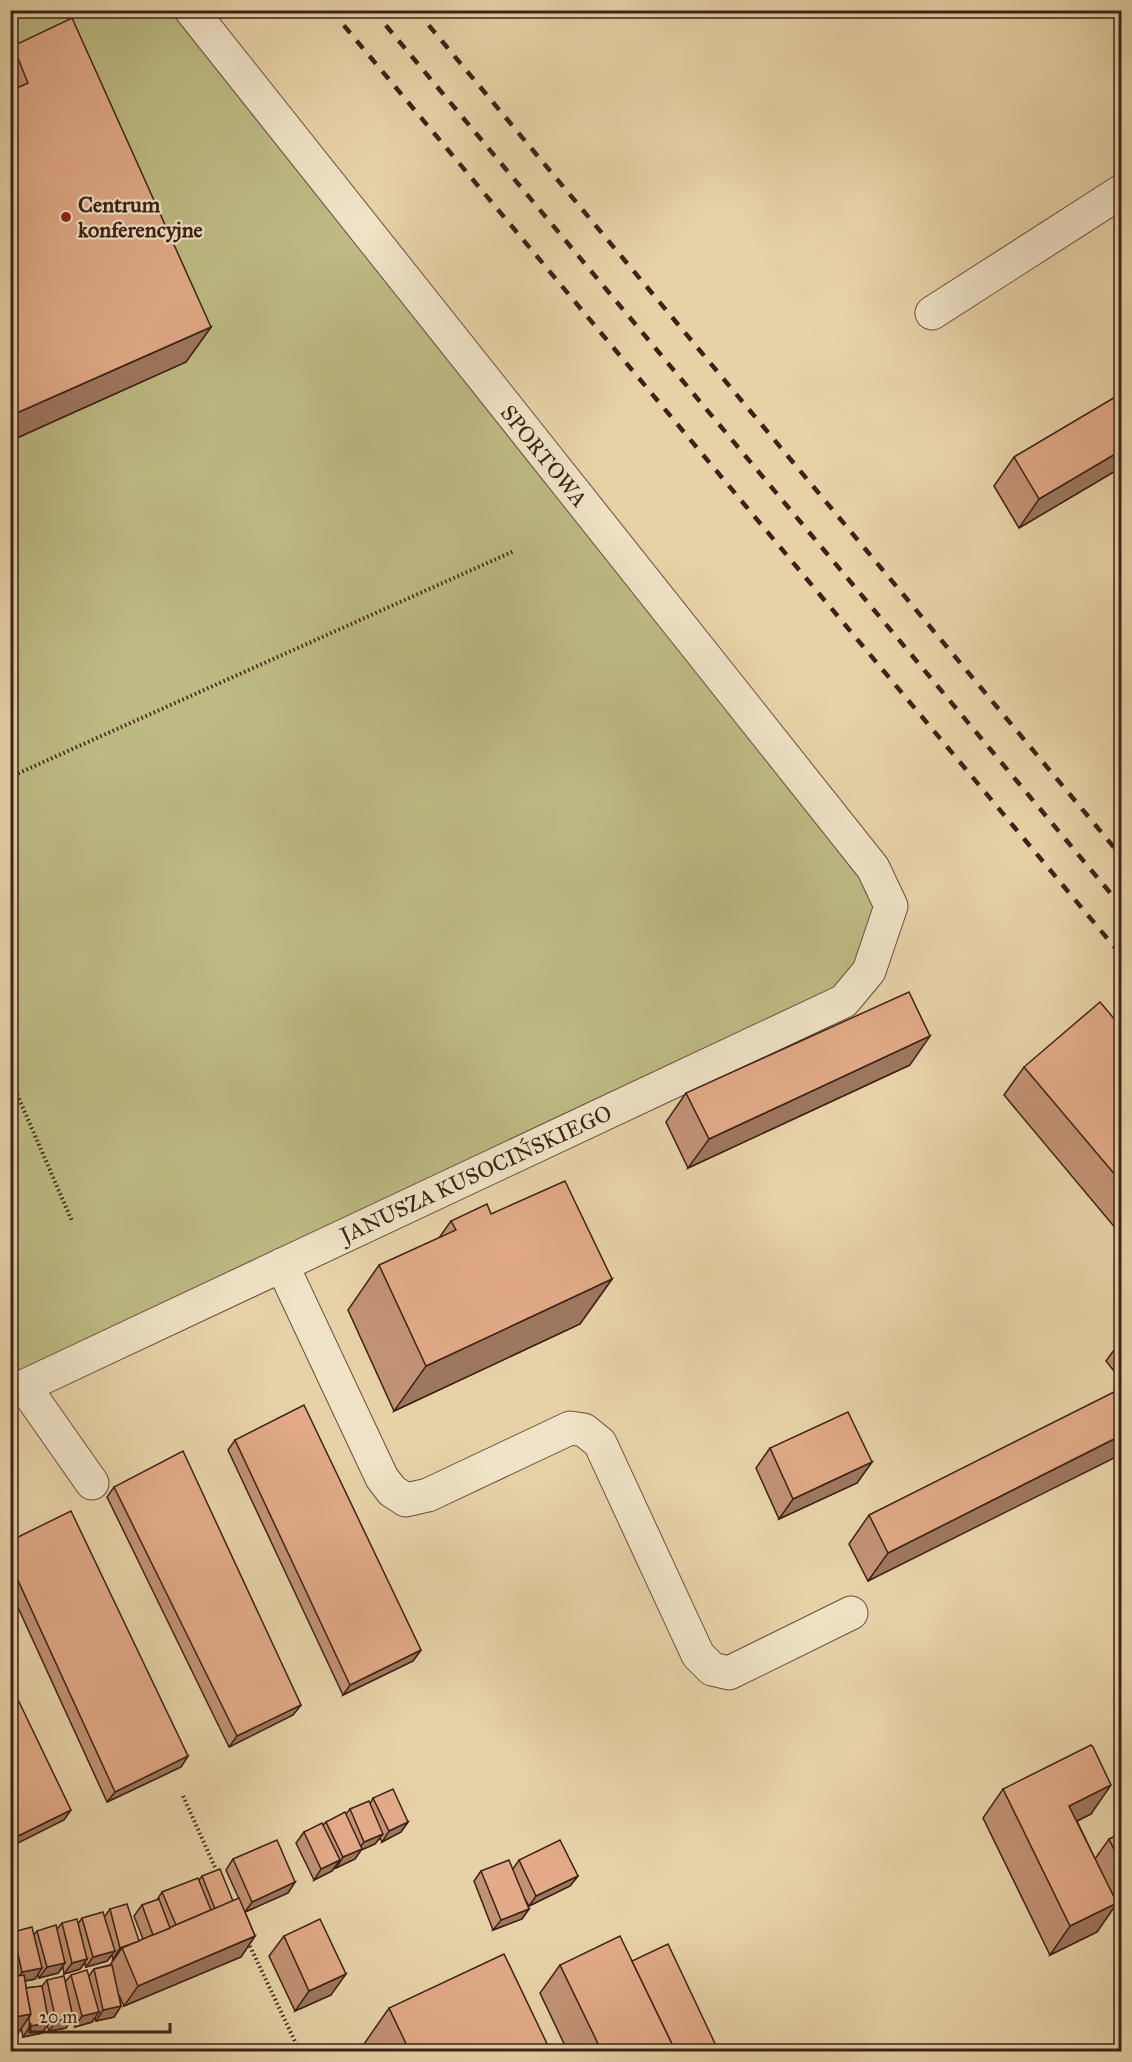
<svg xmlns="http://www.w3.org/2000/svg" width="1132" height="2062" font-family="'IM FELL Great Primer',serif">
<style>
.green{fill:#bdba83;stroke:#7e6e4d;stroke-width:1.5}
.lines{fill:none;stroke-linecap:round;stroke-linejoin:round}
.minor-casing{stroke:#684e3b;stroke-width:35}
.path{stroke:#3e2217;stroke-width:4;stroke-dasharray:1.5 3;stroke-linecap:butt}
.minor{stroke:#efe2c6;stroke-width:33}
.rail{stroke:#3e2217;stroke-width:4.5;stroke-dasharray:10 10;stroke-linecap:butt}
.wall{fill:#c29275;stroke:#3e2217;stroke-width:1.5;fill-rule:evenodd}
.shaded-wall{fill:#9e775f;stroke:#3e2217;stroke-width:1.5}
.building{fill:#e2aa88;stroke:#3e2217;stroke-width:1.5}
.poi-dot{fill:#8f2418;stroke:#efe2c6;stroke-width:2}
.labels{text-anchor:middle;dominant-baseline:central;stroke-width:4.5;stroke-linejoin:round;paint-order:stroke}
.poi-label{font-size:22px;font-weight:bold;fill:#3e2217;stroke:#efe2c6;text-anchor:start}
.street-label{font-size:22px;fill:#3e2217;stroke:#efe2c6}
</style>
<rect width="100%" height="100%" fill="#e7d2a8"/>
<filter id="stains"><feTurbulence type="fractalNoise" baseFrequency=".00333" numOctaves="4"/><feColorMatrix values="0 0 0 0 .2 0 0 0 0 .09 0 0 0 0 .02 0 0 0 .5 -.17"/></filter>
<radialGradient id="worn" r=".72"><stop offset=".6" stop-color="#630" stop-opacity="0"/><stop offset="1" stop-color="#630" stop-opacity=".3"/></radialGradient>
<!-- green -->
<polygon class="green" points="10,11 192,11 891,906 869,971 10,1393"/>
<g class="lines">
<defs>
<g id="minor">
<polyline points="932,313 1122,191"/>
<polyline points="282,1265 382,1478 392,1491 406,1500 428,1495 570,1428 584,1430 600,1443 698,1655 712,1669 729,1673 851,1613"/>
<polyline points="24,1386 92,1483"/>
<polyline points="10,1393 844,1001 869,971 891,906 873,868 191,10"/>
</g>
</defs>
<!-- minor casing -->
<use href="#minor" class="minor-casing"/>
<!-- path -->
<g class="path">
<polyline points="10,777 514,551"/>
<polyline points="10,1078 72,1221"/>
<polyline points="183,1796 218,1874"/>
<polyline points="248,1942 300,2052"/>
</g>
<!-- minor -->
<use href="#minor" class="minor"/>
<!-- rail -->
<g class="rail">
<polyline points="331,10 1122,956"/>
<polyline points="373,10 1122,907"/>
<polyline points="416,10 1122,857"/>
</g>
</g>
<!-- wall -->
<g class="wall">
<polygon points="13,46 211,327 186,362 10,441 10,49"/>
<polygon points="1122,393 1122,467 1019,528 994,486 1014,457"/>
<polygon points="1122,1028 1122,1236 1004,1095 1024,1067"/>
<polygon points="910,1065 688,1168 666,1122 686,1093"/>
<polygon points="451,1221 612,1279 580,1324 394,1411 348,1310 379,1265 439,1238"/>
<polygon points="1122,1339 1122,1381 1106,1361"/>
<polygon points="1122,1392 868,1581 849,1544 869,1515"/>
<polygon points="235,1440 421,1650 413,1661 343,1695 228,1450"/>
<polygon points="770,1448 872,1462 857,1483 779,1519 756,1468"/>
<polygon points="114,1487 301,1705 293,1715 229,1747 107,1497"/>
<polygon points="10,1541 188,1756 181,1767 107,1802 10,1590"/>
<polygon points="1003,1789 1091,1814 1077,1821 1095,1859 1109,1839 1122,1833 1122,1916 1116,1904 1097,1932 1050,1955 983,1818"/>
<polygon points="373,1798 408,1822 401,1832 382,1842 380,1838 375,1844 361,1850 355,1859 336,1868 335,1867 332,1871 314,1880 296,1843 304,1832 323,1825 326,1822 346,1814 350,1809 370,1804"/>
<path d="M233,1859L295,1882L288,1893L245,1912L255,1936L241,1957L124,2006L119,1995L121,2006L114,2017L96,2021L95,2018L92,2022L75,2027L72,2018L66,2028L49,2031L47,2025L42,2033L23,2037L21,2028L17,2035L13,1977L11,1968L10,1969V1935L13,1932L34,1935L37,1931L57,1929L62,1923L78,1924L82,1918L105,1916L110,1909L139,1941L143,1939L134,1916L142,1905L157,1900L162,1892L199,1880L202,1876L233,1901L239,1899L226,1870ZM112,1955L113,1959L115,1958L110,1965L94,1969L89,1976L71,1975L65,1982L47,1980L42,1986L26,1988L25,1981L35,1979L38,1974L39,1978L58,1973L63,1967L64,1974L80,1969L85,1963L86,1967L107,1961Z"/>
<polygon points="519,1860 578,1876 570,1886 529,1906 524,1897 529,1909 522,1919 493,1930 474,1881 481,1871 513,1869"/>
<polygon points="284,1936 331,1995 295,2011 269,1956"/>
<polygon points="632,1961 719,2052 568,2052 540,1993 560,1965"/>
<polygon points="389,2008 551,2052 367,2052 364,2044"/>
</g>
<!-- shaded-wall -->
<g class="shaded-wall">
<polygon points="211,327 186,362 10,441 10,416"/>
<polygon points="1122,450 1122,467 1019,528 1039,499"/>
<polygon points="930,1036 910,1065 688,1168 709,1139"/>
<polygon points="612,1279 580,1324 394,1411 426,1366"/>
<polygon points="1122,1435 1122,1454 868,1581 888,1553"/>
<polygon points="872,1462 857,1483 779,1519 793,1499"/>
<polygon points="421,1650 413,1661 343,1695 350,1685"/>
<polygon points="301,1705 293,1715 229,1747 237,1736"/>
<polygon points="188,1756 181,1767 107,1802 115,1792"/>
<polygon points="1111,1785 1091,1814 1049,1835 1069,1806"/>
<polygon points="71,1810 64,1820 10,1847 10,1840"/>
<polygon points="408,1822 401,1832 382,1842 389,1831"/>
<polygon points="383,1834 375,1844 361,1850 355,1859 336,1868 343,1857 357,1851 364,1842"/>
<polygon points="340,1860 332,1871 314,1880 321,1869"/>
<polygon points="578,1876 570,1886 529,1906 536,1896"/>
<polygon points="295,1882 288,1893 245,1912 252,1902"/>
<polygon points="1117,1903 1097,1932 1050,1955 1070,1926"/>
<polygon points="529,1909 522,1919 493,1930 501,1920"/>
<polygon points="255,1936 241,1957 124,2006 138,1986"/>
<polygon points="139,1942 122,1948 115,1958 113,1959 120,1948"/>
<polygon points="115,1951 107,1961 86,1967 93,1957"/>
<polygon points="87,1959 80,1969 64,1974 72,1963"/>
<polygon points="65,1963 58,1973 39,1978 47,1967"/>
<polygon points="42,1968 35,1979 15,1983 22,1972"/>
<polygon points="346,1974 331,1995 295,2011 309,1991"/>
<polygon points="121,2006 114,2017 96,2021 103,2010"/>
<polygon points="99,2012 92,2022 75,2027 82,2016"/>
<polygon points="31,2014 17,2035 10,2036 10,2018"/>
<polygon points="73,2017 66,2028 49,2031 56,2021"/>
<polygon points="49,2023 42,2033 23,2037 30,2026"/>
</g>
<!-- building -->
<g class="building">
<polygon points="72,18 211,327 10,416 10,91 28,83 13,46"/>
<polygon points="1122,393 1122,450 1039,499 1014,457"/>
<polygon points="909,992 930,1036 709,1139 686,1093"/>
<polygon points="1100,1002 1122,1028 1122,1183 1024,1067"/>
<polygon points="565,1181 612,1279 426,1366 379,1265 456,1230 451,1221 487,1204 491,1214"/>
<polygon points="1120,1389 1122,1392 1122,1435 888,1553 869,1515"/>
<polygon points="304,1405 421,1650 350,1685 235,1440"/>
<polygon points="848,1412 872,1462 793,1499 770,1448"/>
<polygon points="183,1451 301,1705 237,1736 114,1487"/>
<polygon points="71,1511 188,1756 115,1792 10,1563 10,1541"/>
<polygon points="10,1683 71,1810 10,1840"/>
<polygon points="1091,1745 1093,1747 1111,1785 1069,1806 1117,1903 1070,1926 1003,1789"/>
<polygon points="393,1789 408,1822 389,1831 373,1798"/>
<polygon points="369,1801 383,1834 364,1842 350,1809"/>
<polygon points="345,1812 362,1849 343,1857 326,1822"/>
<polygon points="322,1823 340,1860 321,1869 304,1832"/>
<polygon points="1122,1833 1122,1866 1109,1839"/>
<polygon points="277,1840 295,1882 252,1902 233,1859"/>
<polygon points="560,1840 578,1876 536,1896 519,1860"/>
<polygon points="509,1860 529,1909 501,1920 481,1871"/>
<polygon points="220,1869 233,1901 215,1909 202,1876"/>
<polygon points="198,1878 211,1910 176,1925 162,1892"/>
<polygon points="239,1898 255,1936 138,1986 122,1948"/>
<polygon points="159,1899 170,1928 153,1935 142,1905"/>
<polygon points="127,1904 139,1941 120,1948 110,1909"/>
<polygon points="103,1912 115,1951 93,1957 82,1918"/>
<polygon points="77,1919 87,1959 72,1963 62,1923"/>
<polygon points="320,1919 346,1974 309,1991 284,1936"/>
<polygon points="56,1925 65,1963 47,1967 37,1931"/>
<polygon points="32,1927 42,1968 22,1972 13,1932"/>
<polygon points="620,1936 676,2052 602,2052 560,1965"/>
<polygon points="668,1944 719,2052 676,2052 632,1961"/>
<polygon points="10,1946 14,1964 10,1965"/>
<polygon points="504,1954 551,2052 410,2052 389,2008"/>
<polygon points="112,1965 121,2006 103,2010 94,1969"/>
<polygon points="87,1970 99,2012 82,2016 71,1975"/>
<polygon points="24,1975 31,2014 10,2018 10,1977"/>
<polygon points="64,1976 73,2017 56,2021 47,1980"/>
<polygon points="42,1986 49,2023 30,2026 29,2018 31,2014 26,1988"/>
</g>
<!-- markers -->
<circle class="poi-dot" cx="66" cy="217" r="6"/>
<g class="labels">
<!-- poi labels -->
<g class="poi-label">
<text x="78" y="204">Centrum<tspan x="78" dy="25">konferencyjne</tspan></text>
</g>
<!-- street labels -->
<g class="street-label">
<text transform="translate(544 456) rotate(51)">SPORTOWA</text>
<text transform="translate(476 1174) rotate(-25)">JANUSZA KUSOCIŃSKIEGO</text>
</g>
</g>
<!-- margin -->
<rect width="1132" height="2062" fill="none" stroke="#e7d2a8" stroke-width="36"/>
<rect x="12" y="12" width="1108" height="2038" fill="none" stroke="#3e2217" stroke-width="3"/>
<rect x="18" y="18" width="1096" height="2026" fill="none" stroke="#3e2217" stroke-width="1.5"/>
<!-- scale -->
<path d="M30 2023v9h140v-9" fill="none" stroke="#3e2217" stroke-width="3"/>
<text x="39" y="2023" font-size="18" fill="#3e2217" stroke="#efe2c6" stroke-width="4.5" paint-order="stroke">20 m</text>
<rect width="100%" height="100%" filter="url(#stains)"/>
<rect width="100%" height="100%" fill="url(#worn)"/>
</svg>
